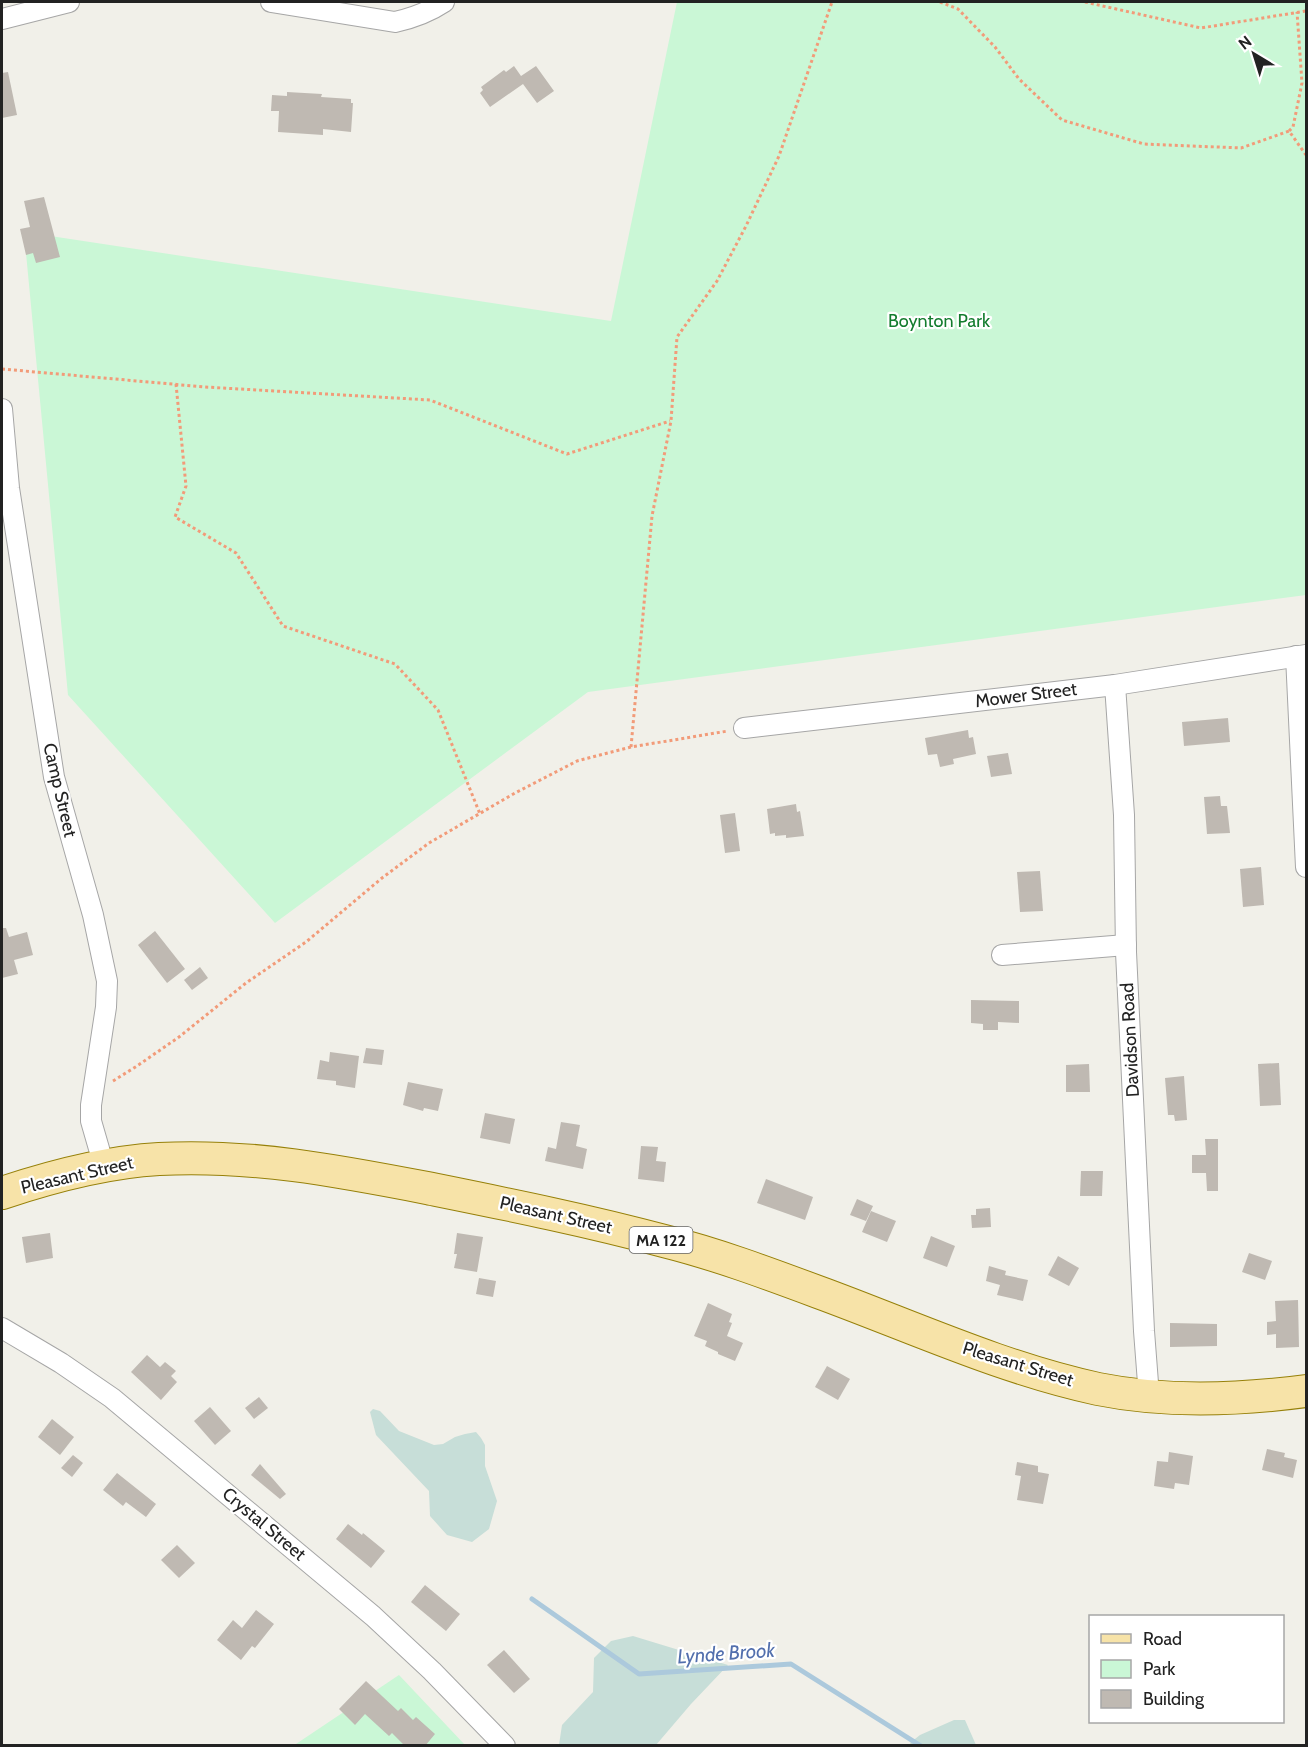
<svg xmlns="http://www.w3.org/2000/svg" width="1308" height="1747" font-family="Cabin,sans-serif">
<style>
.wetland{fill:#c7ded8}
.park{fill:#caf7d6}
.lines{fill:none;stroke-linecap:round;stroke-linejoin:round}
.stream{stroke:#acc9dc;stroke-width:5}
.building{fill:#bfb9b2}
.minor-casing{stroke:#a6a6a6;stroke-width:22}
.primary-casing{stroke:#968009;stroke-width:34}
.path{stroke:#f29b79;stroke-width:3;stroke-dasharray:3 3;stroke-linecap:butt}
.minor{stroke:#fff;stroke-width:20}
.primary{stroke:#f7e3a8;stroke-width:32}
.labels{text-anchor:middle;dominant-baseline:central;stroke-width:4.5;stroke-linejoin:round;paint-order:stroke}
.shield{fill:#fff;stroke:#646464;stroke-width:1.5}
.shield-label{font-size:16px;font-weight:bold;fill:#222}
.park-label{font-size:18px;fill:#137c2e;stroke:#fff}
.street-label{font-size:18px;fill:#222;stroke:#fff}
.water-label{font-size:20px;font-style:italic;fill:#526fad;stroke:#fff}
</style>
<rect width="100%" height="100%" fill="#f1f0e9"/>
<!-- wetland -->
<g class="wetland">
<polygon points="373,1409 380,1411 399,1431 434,1445 443,1444 455,1437 465,1434 476,1432 481,1438 485,1445 485,1466 497,1501 489,1529 472,1542 447,1535 430,1516 429,1491 376,1435 370,1412"/>
<polygon points="633,1636 728,1665 691,1704 656,1745 559,1745 562,1725 593,1692 594,1658 611,1641"/>
<polygon points="954,1720 965,1720 976,1745 912,1746 910,1743 920,1735"/>
</g>
<!-- park -->
<g class="park">
<polygon points="677,2 1306,2 1306,595 588,692 275,923 68,695 24,232 611,321"/>
<polygon points="399,1675 465,1745 293,1746"/>
</g>
<g class="lines">
<!-- stream -->
<polyline class="stream" points="532,1599 639,1674 791,1664 921,1746"/>
</g>
<!-- building -->
<g class="building">
<polygon points="514,66 521,76 536,66 554,91 537,103 523,84 490,107 480,93 483,90 481,87 504,70 506,72"/>
<polygon points="8,72 17,115 2,118 2,73"/>
<polygon points="287,92 322,94 321,97 351,99 351,103 353,103 351,132 323,129 323,135 278,132 279,111 271,111 272,95 287,96"/>
<polygon points="44,197 60,257 36,263 33,253 26,255 20,229 30,227 24,201"/>
<polygon points="1228,718 1230,742 1184,746 1182,722"/>
<polygon points="968,730 969,738 973,737 976,754 953,759 954,764 940,767 937,754 928,755 925,738"/>
<polygon points="1008,753 1012,774 991,777 987,756"/>
<polygon points="1220,796 1221,806 1227,806 1230,833 1207,834 1204,797"/>
<polygon points="796,804 797,812 800,811 804,836 786,838 786,835 775,836 775,833 770,834 767,809"/>
<polygon points="735,813 740,851 725,853 720,815"/>
<polygon points="1261,867 1264,905 1243,907 1240,869"/>
<polygon points="1040,871 1043,911 1020,912 1017,872"/>
<polygon points="2,928 6,928 9,937 27,932 33,955 14,960 18,974 2,978"/>
<polygon points="155,931 185,969 167,983 138,945"/>
<polygon points="200,967 208,978 192,990 184,980"/>
<polygon points="971,1000 1019,1001 1019,1023 998,1022 998,1030 983,1030 983,1024 971,1023"/>
<polygon points="366,1048 384,1050 382,1065 363,1063"/>
<polygon points="330,1052 359,1056 355,1088 336,1085 336,1081 317,1079 320,1060 329,1062"/>
<polygon points="1279,1063 1281,1105 1260,1106 1258,1064"/>
<polygon points="1089,1064 1090,1092 1066,1092 1066,1065"/>
<polygon points="1184,1076 1187,1120 1175,1121 1174,1115 1168,1115 1165,1078"/>
<polygon points="408,1082 443,1089 438,1111 424,1108 423,1111 403,1105"/>
<polygon points="485,1113 515,1119 510,1144 480,1138"/>
<polygon points="561,1122 580,1125 576,1146 587,1149 583,1169 545,1161 548,1147 556,1149"/>
<polygon points="1205,1139 1218,1139 1218,1191 1207,1191 1206,1173 1192,1173 1192,1155 1206,1155"/>
<polygon points="641,1146 658,1147 656,1161 666,1162 664,1182 638,1179"/>
<polygon points="1081,1171 1103,1171 1102,1196 1080,1196"/>
<polygon points="766,1179 813,1197 805,1220 757,1203"/>
<polygon points="857,1199 873,1206 866,1221 850,1215"/>
<polygon points="990,1208 991,1227 972,1228 971,1215 976,1215 976,1209"/>
<polygon points="871,1211 896,1221 887,1242 862,1232"/>
<polygon points="50,1233 53,1258 26,1263 22,1237"/>
<polygon points="457,1233 483,1237 477,1272 454,1268 457,1254 454,1254"/>
<polygon points="931,1236 955,1246 947,1267 923,1258"/>
<polygon points="1249,1253 1272,1261 1265,1280 1242,1272"/>
<polygon points="1058,1256 1079,1268 1069,1286 1048,1275"/>
<polygon points="989,1266 1006,1271 1005,1275 1028,1280 1023,1301 997,1295 1000,1285 986,1281"/>
<polygon points="479,1278 496,1281 493,1297 476,1294"/>
<polygon points="1298,1300 1299,1347 1276,1348 1276,1334 1267,1335 1267,1322 1276,1321 1275,1301"/>
<polygon points="708,1303 732,1314 729,1322 732,1323 727,1336 743,1343 735,1361 718,1354 718,1352 705,1346 707,1341 694,1336"/>
<polygon points="1170,1323 1217,1324 1217,1346 1170,1347"/>
<polygon points="147,1355 160,1367 165,1362 176,1371 171,1376 177,1382 161,1400 131,1372"/>
<polygon points="827,1366 850,1379 838,1400 815,1387"/>
<polygon points="259,1397 268,1408 254,1419 245,1408"/>
<polygon points="210,1407 231,1431 215,1445 194,1421"/>
<polygon points="52,1419 74,1437 60,1455 38,1437"/>
<polygon points="1267,1449 1285,1453 1284,1457 1297,1460 1293,1478 1262,1470"/>
<polygon points="1169,1452 1193,1456 1189,1485 1175,1483 1174,1489 1154,1486 1157,1461 1168,1462"/>
<polygon points="73,1455 83,1463 72,1477 61,1468"/>
<polygon points="1017,1462 1038,1466 1038,1472 1049,1474 1043,1504 1017,1500 1021,1476 1015,1475"/>
<polygon points="260,1464 286,1494 280,1499 251,1475"/>
<polygon points="117,1473 156,1504 146,1517 126,1502 123,1506 103,1490"/>
<polygon points="348,1524 362,1535 363,1533 385,1551 371,1568 336,1539"/>
<polygon points="177,1545 195,1563 179,1578 161,1560"/>
<polygon points="425,1585 460,1614 446,1631 411,1602"/>
<polygon points="256,1610 274,1624 255,1648 252,1646 241,1660 217,1640 233,1620 242,1628"/>
<polygon points="504,1650 530,1679 514,1693 487,1665"/>
<polygon points="366,1681 398,1711 401,1708 413,1720 416,1717 435,1734 425,1746 405,1746 392,1733 389,1736 365,1714 355,1725 339,1709"/>
</g>
<g class="lines">
<defs>
<g id="minor">
<path d="M271,2L395,22C413,18 429,12 444,2"/>
<polyline points="2,19 69,2"/>
<polyline points="2,409 9,488 54,777 93,915 107,981 106,1007 91,1105 91,1121 104,1166"/>
<polyline points="1296,656 1306,867"/>
<polyline points="1115,685 1124,815 1126,952 1144,1331 1149,1396"/>
<polyline points="744,728 1115,685 1306,655"/>
<polyline points="1002,955 1126,945"/>
<polyline points="2,1328 61,1363 112,1398 373,1616 432,1671 505,1746"/>
</g>
<path id="primary" d="M2,1193C53,1176 105,1162 159,1159C250,1154 339,1171 427,1188C506,1204 586,1220 664,1241C716,1254 767,1273 818,1292C911,1326 1001,1368 1098,1389C1167,1403 1238,1400 1306,1391"/>
</defs>
<!-- minor casing -->
<use href="#minor" class="minor-casing"/>
<!-- primary casing -->
<use href="#primary" class="primary-casing"/>
<!-- path -->
<g class="path">
<polyline points="940,2 958,9 995,47 1019,79 1062,120 1144,144 1241,148 1289,131 1306,155"/>
<polyline points="1085,2 1201,28 1306,11"/>
<polyline points="1289,131 1293,127 1302,83 1297,12"/>
<polyline points="2,369 205,387 430,400 567,454 670,421"/>
<polyline points="176,384 186,486 175,517 236,553 283,626 395,664 438,710 480,814"/>
<polyline points="631,747 652,516 671,421 677,337 717,281 746,226 779,156 832,2"/>
<polyline points="113,1081 137,1066 179,1037 246,983 306,942 382,878 429,843 515,793 577,761 631,747 728,731"/>
</g>
<!-- minor -->
<use href="#minor" class="minor"/>
<!-- primary -->
<use href="#primary" class="primary"/>
</g>
<g class="labels">
<!-- shield labels -->
<rect class="shield" x="629.5" y="1227" width="63" height="26" rx="4.5"/>
<g class="shield-label">
<text x="661" y="1240">MA 122</text>
</g>
<!-- park labels -->
<g class="park-label">
<text x="939" y="321">Boynton Park</text>
</g>
<!-- street labels -->
<g class="street-label">
<text transform="translate(1026 695) rotate(-7)">Mower Street</text>
<text transform="translate(60 790) rotate(77)">Camp Street</text>
<text transform="translate(1130 1040) rotate(-93)">Davidson Road</text>
<text transform="translate(77 1175) rotate(-13)">Pleasant Street</text>
<text transform="translate(556 1215) rotate(13)">Pleasant Street</text>
<text transform="translate(1018 1364) rotate(17)">Pleasant Street</text>
<text transform="translate(264 1524) rotate(40)">Crystal Street</text>
</g>
<!-- water labels -->
<g class="water-label">
<text transform="translate(726 1653) rotate(-4)">Lynde Brook</text>
</g>
</g>
<!-- border -->
<rect width="1308" height="1747" fill="none" stroke="#222222" stroke-width="6"/>
<!-- legend -->
<rect x="1089" y="1615" width="195" height="108" fill="#ffffff" stroke="#a7a7a7" stroke-width="1.5"/>
<rect x="1101" y="1634" width="30" height="9" fill="#f7e3a8" stroke="#a7a7a7" stroke-width="1.5"/>
<text x="1143" y="1645" font-size="18" fill="#222222">Road</text>
<rect x="1101" y="1660" width="30" height="18" fill="#caf7d6" stroke="#a7a7a7" stroke-width="1.5"/>
<text x="1143" y="1675" font-size="18" fill="#222222">Park</text>
<rect x="1101" y="1690" width="30" height="18" fill="#bfb9b2" stroke="#a7a7a7" stroke-width="1.5"/>
<text x="1143" y="1705" font-size="18" fill="#222222">Building</text>
<!-- north arrow -->
<g transform="translate(1254 54) rotate(322)" stroke="#ffffff" stroke-width="4.5" paint-order="stroke">
<path d="M0-4.5L10 22L0 15L-10 22Z" fill="#222222"/>
<text y="-9" font-size="16" font-weight="bold" text-anchor="middle" fill="#222222">N</text>
</g>
</svg>
